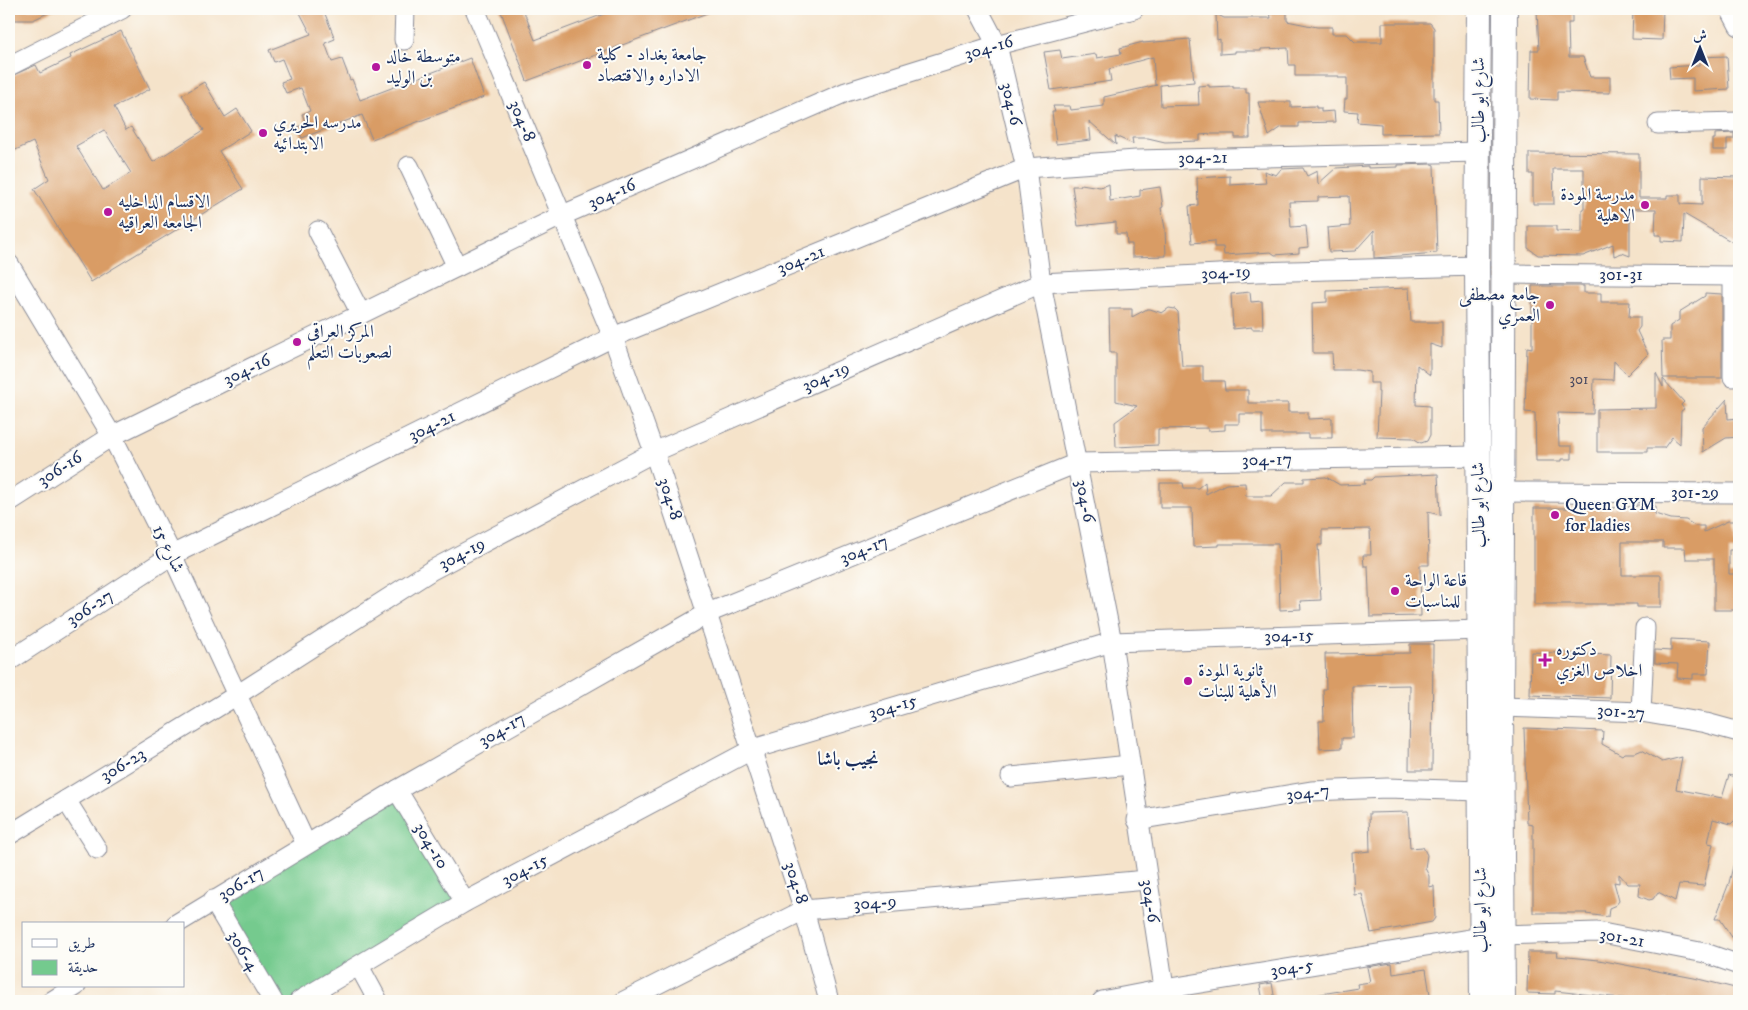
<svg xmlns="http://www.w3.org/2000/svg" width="1748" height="1010" font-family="'IM FELL DW Pica',Amiri,serif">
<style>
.green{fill:#74ca8e;stroke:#487c76}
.building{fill:#d99c65;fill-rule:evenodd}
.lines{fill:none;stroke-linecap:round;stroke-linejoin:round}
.minor-casing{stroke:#888994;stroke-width:21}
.major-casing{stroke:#888994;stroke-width:26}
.minor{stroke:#fff;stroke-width:19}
.major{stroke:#fff;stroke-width:24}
.poi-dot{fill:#b5179e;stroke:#fdfcf7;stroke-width:2}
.labels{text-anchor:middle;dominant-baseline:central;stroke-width:4;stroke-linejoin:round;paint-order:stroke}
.number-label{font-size:15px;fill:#4a4a60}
.street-label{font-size:18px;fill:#1b2f5e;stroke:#fdfcf7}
.poi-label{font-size:18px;fill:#1b2f5e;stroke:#fdfcf7;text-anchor:start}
.neighbourhood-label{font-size:19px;font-weight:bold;fill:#1b2f5e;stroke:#fdfcf7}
</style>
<rect width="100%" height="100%" fill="#fdfcf7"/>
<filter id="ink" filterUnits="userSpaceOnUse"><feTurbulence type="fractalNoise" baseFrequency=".02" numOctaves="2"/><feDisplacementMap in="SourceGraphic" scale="10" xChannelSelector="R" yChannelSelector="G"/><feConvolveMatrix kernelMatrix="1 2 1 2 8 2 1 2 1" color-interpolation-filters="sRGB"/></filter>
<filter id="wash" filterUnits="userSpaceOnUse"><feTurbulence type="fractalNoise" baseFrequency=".0096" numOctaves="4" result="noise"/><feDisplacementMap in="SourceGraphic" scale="20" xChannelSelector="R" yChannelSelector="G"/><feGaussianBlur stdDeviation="1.12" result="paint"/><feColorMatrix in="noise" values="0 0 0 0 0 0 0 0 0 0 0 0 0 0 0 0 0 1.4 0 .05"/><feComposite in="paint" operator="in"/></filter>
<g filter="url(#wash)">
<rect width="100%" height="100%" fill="#f5e3ca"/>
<!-- green -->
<polygon class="green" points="397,790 465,902 299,1001 273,1001 213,900"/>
<g id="blocks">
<!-- building -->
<g class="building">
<polygon points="9,9 56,9 33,20 9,20"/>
<polygon points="298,9 323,9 335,39 325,43 332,62 342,59 350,80 352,79 360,100 470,58 484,97 372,139 362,115 302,138 297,127 306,124 302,114 310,111 301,88 286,93 281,82 290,79 282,59 274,62 269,50 311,34"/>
<polygon points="500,9 523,9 535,40 617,9 715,10 527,81"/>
<polygon points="1572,9 1572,23 1568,23 1569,57 1583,57 1590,77 1610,77 1610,93 1557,92 1557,100 1530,99 1531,50 1539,50 1537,10"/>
<polygon points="1633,9 1663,9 1662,40 1632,39"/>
<polygon points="1270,12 1287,12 1287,21 1317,27 1332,27 1332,34 1347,34 1355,42 1382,42 1382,23 1430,23 1434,28 1434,100 1438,100 1439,133 1381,134 1381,124 1357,122 1358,112 1344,111 1345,99 1347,99 1347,78 1339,78 1339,76 1295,76 1295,65 1289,65 1288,48 1261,49 1261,51 1235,51 1235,53 1220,54 1220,39 1217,40 1216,14 1224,18 1271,18"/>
<path d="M121,31L150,89L114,107L126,130L131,127L153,162L204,130L182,95L204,82L225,117L237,109L251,131L219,151L243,189L91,282L34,189L49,179L33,142L9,153V77L36,65L40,73L71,58L70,55ZM104,130L131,173L103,190L76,146Z"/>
<polygon points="1190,39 1194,82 1160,85 1161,106 1199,105 1198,86 1209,85 1209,87 1233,86 1233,88 1246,88 1246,93 1249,93 1250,138 1235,138 1235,134 1212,134 1200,135 1200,141 1165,142 1148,138 1132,138 1133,144 1115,136 1116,145 1089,121 1091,140 1056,144 1052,112 1055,112 1053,106 1070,106 1071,110 1104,106 1104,97 1157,85 1155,85 1153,57 1109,69 1111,81 1051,90 1044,52 1060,50 1062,59 1096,54 1097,58 1121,54 1120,48 1143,42 1143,43"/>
<polygon points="1727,56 1729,89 1693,91 1693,78 1670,79 1669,67 1699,65 1699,57"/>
<polygon points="1258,102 1291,102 1291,107 1316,106 1316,108 1321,108 1321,112 1334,111 1335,122 1299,123 1299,127 1282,127 1269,136"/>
<polygon points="1734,133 1734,139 1727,139 1727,150 1713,150 1713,139 1715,139 1715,134"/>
<polygon points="1529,153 1639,154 1639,198 1667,198 1667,195 1680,195 1680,204 1702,205 1702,176 1739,177 1739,246 1684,214 1683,242 1661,241 1661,235 1655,235 1656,209 1630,209 1630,256 1622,253 1614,256 1613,244 1583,256 1538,255 1528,248 1528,226 1556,226 1556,231 1582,232 1582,209 1584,209 1584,169 1553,169 1554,204 1533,204 1533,174 1529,174"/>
<polygon points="1432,164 1434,165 1437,253 1374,258 1374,230 1355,251 1329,252 1327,228 1350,226 1349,196 1318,197 1318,201 1289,202 1291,227 1306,226 1308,247 1299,248 1299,253 1275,255 1271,252 1224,255 1223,247 1214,247 1214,241 1192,243 1189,206 1198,205 1197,178 1230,176 1230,185 1266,183 1264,171 1276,175 1281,169 1303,168 1307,176 1317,171 1318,184 1336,168 1368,166 1368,168 1398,167 1398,165"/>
<polygon points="1081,184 1100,187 1109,184 1110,201 1140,196 1140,190 1160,187 1163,207 1161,208 1165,228 1166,256 1132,257 1132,244 1127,244 1126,234 1116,234 1116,222 1078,226 1072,186 1080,186"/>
<polygon points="1532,286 1584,286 1584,293 1601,293 1601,302 1630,302 1629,317 1640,317 1640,327 1637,331 1648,354 1627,375 1614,361 1613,380 1594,379 1593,414 1558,413 1559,446 1572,446 1572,459 1562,459 1562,461 1536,461 1535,413 1525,412 1527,347 1532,348"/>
<polygon points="1409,288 1411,322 1442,322 1442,348 1430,344 1430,375 1417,365 1416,405 1430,406 1430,435 1427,441 1421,443 1413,438 1377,437 1379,392 1378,392 1378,383 1370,383 1370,372 1357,370 1333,370 1332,353 1313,353 1312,303 1327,302 1327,291"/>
<polygon points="1250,292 1251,302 1262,301 1263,329 1252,329 1252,327 1233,329 1231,294"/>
<polygon points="1705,293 1722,294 1722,378 1663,378 1662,340 1670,340 1670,326 1679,320 1679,312 1705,296"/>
<polygon points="1169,308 1175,309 1178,312 1182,366 1203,366 1203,381 1224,381 1225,390 1248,390 1248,403 1288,403 1288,412 1308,412 1308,419 1332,418 1332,438 1308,438 1308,434 1262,434 1262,414 1239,414 1239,424 1225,424 1225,430 1208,431 1208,428 1158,429 1158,445 1116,447 1115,422 1137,406 1116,401 1116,353 1110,353 1109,309 1132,309 1132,317 1147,309 1150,309 1162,313"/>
<polygon points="1656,373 1663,387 1663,379 1684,402 1681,405 1684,409 1681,411 1680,444 1672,437 1664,448 1647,448 1647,452 1597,452 1597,409 1656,408"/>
<polygon points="1727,399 1728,419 1739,418 1739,437 1726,438 1703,452 1702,427"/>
<polygon points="1438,474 1440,515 1428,512 1429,565 1420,565 1421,616 1370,617 1368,566 1364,566 1363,555 1371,555 1370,529 1322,530 1322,545 1318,545 1321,600 1300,601 1301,609 1280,610 1278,544 1219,544 1219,546 1193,547 1192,508 1160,508 1160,483 1183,483 1184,488 1198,488 1205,482 1206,494 1226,484 1245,483 1246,496 1271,496 1286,482 1304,482 1304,478 1326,477 1340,485 1365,484 1364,480 1371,480 1374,477"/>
<polygon points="1636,505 1655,505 1655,514 1671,519 1686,520 1695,526 1704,526 1704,532 1728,521 1735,521 1736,550 1729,550 1729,574 1739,574 1739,610 1714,610 1714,559 1686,559 1685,548 1663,548 1663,542 1622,542 1622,575 1661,575 1661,607 1637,607 1637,604 1534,604 1534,508 1614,508 1614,507 1636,507"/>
<polygon points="1671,639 1710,641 1708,674 1693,674 1693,679 1677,678 1678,664 1655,663 1655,650 1671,651"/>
<polygon points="1410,644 1433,644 1432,770 1409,770 1410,685 1352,686 1353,738 1342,738 1342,748 1320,749 1319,721 1324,721 1323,689 1326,689 1325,654 1410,653"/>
<polygon points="1531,652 1611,655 1610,698 1530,695"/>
<polygon points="1524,728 1603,731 1602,744 1622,755 1624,753 1635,753 1642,750 1662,762 1682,757 1676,789 1722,798 1729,775 1739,778 1739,816 1731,824 1713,819 1708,843 1713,844 1704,886 1679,884 1675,901 1658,892 1653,899 1649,900 1639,896 1640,884 1628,884 1619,874 1619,883 1614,882 1619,901 1616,905 1609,908 1608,917 1586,914 1587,913 1533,913 1533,824 1527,823"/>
<polygon points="1408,812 1410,848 1423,847 1427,855 1425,868 1429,876 1429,887 1434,886 1435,918 1432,922 1371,933 1362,894 1354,895 1352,853 1370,851 1369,813"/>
<polygon points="1735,858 1739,858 1739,948 1720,919 1715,919 1729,883"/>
<polygon points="1528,952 1558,952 1557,956 1599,960 1694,978 1739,989 1739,1001 1673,1001 1664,999 1663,1001 1649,1001 1555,991 1555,994 1527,993"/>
<polygon points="1392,963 1393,974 1426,969 1431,1001 1315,1001 1315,995 1358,988 1357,984 1370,982 1367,967"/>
<polygon points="1272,983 1275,1001 1263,1001 1260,985"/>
</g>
</g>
</g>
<g filter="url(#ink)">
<use href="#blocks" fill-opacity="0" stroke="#888994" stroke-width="1"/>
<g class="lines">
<defs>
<g id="minor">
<polyline points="475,9 613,337 654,452 804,910 829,1001"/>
<polyline points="978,9 997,45 1026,168 1041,283 1112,642 1166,1001"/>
<polyline points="1730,9 1739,26"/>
<polyline points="404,40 405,9"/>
<polyline points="9,66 122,9"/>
<polyline points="1658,124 1739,122"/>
<polyline points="409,166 457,267"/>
<polyline points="318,231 361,314"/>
<polyline points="9,264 112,436 172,555 306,844"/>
<polyline points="1502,274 1739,276"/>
<polyline points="1733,377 1733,276"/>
<polyline points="1501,492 1739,493"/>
<polyline points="9,502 112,436 563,215 846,92 997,45 1134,9"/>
<polyline points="9,661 172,555 613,337 1026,168 1136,160 1478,152"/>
<polyline points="1501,707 1641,712 1706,723 1739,732"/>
<polyline points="1641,712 1645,628"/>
<polyline points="1011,777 1130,765"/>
<polyline points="397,790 465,902"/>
<polyline points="66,800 97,849"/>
<polyline points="1137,820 1311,791 1387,788 1480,791"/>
<polyline points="9,835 237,695 432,570 654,452 1041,283 1258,272 1477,266"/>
<polyline points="213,900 273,1001"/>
<polyline points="176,924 397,790 708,613 1077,463 1478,456"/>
<polyline points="1503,935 1597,932 1705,953 1739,965"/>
<polyline points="359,966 378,1001"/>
<polyline points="52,1001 76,986"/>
<polyline points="299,1001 465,902 753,749 1112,642 1480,630"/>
<polyline points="624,1001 804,910 1147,880"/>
<polyline points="1102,1001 1164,989 1481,937"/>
</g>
<g id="major">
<polyline points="1479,9 1477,266 1482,1001"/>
<polyline points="1503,1001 1501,707 1505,9"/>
</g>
</defs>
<!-- minor casing -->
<use href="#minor" class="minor-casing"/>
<!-- major casing -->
<use href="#major" class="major-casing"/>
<!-- minor -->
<use href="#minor" class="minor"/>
<!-- major -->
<use href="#major" class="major"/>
</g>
</g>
<!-- markers -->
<g class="poi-dot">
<circle cx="587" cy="65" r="5"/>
<circle cx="376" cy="67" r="5"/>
<circle cx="263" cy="133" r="5"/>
<circle cx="1645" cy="205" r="5"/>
<circle cx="108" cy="212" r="5"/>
<circle cx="1550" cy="305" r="5"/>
<circle cx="297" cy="342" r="5"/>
<circle cx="1555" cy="515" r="5"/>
<circle cx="1395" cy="591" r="5"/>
<path d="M1542.5 652.5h5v5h5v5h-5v5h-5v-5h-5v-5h5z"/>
<circle cx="1188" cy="681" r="5"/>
</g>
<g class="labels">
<!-- number labels -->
<g class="number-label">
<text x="1579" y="379">301</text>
</g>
<!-- street labels -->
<g class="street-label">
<text transform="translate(989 48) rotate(-16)">304-16</text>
<text transform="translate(1479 100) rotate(-90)">شارع ابو طالب</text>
<text transform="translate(1011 104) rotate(77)">304-6</text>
<text transform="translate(522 121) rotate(67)">304-8</text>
<text transform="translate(1203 158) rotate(-1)">304-21</text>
<text transform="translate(612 194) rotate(-24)">304-16</text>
<text transform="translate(801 260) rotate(-22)">304-21</text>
<text transform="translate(1226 273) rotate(-3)">304-19</text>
<text x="1621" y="275">301-31</text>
<text transform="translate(247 370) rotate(-26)">304-16</text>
<text transform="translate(826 377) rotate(-24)">304-19</text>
<text transform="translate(432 426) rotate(-26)">304-21</text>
<text transform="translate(1267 460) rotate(-1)">304-17</text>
<text transform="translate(60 469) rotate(-33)">306-16</text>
<text x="1695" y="493">301-29</text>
<text transform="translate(670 499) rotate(72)">304-8</text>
<text transform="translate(1085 501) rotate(79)">304-6</text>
<text transform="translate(1479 505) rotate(-91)">شارع ابو طالب</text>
<text transform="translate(168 549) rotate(64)">شارع 15</text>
<text transform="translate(864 550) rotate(-22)">304-17</text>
<text transform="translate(462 554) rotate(-28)">304-19</text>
<text transform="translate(90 608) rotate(-33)">306-27</text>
<text transform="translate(1289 636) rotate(-2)">304-15</text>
<text transform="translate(893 707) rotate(-17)">304-15</text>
<text transform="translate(1621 712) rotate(4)">301-27</text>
<text transform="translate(502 730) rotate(-30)">304-17</text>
<text transform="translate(123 765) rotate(-31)">306-23</text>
<text transform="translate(1308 793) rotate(-7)">304-7</text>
<text transform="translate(431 846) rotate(59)">304-10</text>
<text transform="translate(525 870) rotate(-28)">304-15</text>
<text transform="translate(796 883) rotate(72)">304-8</text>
<text transform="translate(241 884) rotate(-31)">306-17</text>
<text transform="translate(1150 901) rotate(81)">304-6</text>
<text transform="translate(875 903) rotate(-5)">304-9</text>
<text transform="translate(1481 910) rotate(-90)">شارع ابو طالب</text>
<text transform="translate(1622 938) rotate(10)">301-21</text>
<text transform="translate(243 951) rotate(59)">306-4</text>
<text transform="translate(1292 968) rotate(-9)">304-5</text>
</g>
<!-- poi labels -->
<g class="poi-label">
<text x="597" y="55">جامعة بغداد - كلية<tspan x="597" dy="21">الاداره والاقتصاد</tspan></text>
<text x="386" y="57">متوسطة خالد<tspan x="386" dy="21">بن الوليد</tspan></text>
<text x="273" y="123">مدرسه الحريري<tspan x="273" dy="21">الابتدائيه</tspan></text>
<text x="1635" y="195" text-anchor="end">مدرسة المودة<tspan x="1635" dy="21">الاهلية</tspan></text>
<text x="118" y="202">الاقسام الداخليه<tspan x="118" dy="21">الجامعه العراقيه</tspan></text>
<text x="1540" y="295" text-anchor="end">جامع مصطفى<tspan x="1540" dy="21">العمري</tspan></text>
<text x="307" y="332">المركز العراقي<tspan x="307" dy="21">لصعوبات التعلم</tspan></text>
<text x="1565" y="505">Queen GYM<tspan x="1565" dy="21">for ladies</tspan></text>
<text x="1405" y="581">قاعة الواحة<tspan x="1405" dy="21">للمناسبات</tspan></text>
<text x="1556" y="650">دكتوره<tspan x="1556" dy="21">اخلاص الغزي</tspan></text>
<text x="1198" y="671">ثانوية المودة<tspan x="1198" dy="21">الأهلية للبنات</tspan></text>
</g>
<!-- neighbourhood labels -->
<g class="neighbourhood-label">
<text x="848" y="759">نجيب باشا</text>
</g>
</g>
<!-- margin -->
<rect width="1748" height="1010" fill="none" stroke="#fdfcf7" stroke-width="30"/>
<!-- legend -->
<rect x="22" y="922" width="162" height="65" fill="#fdfcf7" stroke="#a3aaba"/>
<rect x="32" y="939" width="25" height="8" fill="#ffffff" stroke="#a3aaba"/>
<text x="68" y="948" font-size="15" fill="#1b2f5e">طريق</text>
<rect x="32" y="960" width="25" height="15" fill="#74ca8e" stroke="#a3aaba"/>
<text x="68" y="972" font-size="15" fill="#1b2f5e">حديقة</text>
<!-- north arrow -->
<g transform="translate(1700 48)" stroke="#fdfcf7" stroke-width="4" paint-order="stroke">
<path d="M0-4L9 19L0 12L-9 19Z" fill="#1b2f5e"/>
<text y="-8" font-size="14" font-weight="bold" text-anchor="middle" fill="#1b2f5e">ش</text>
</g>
</svg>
